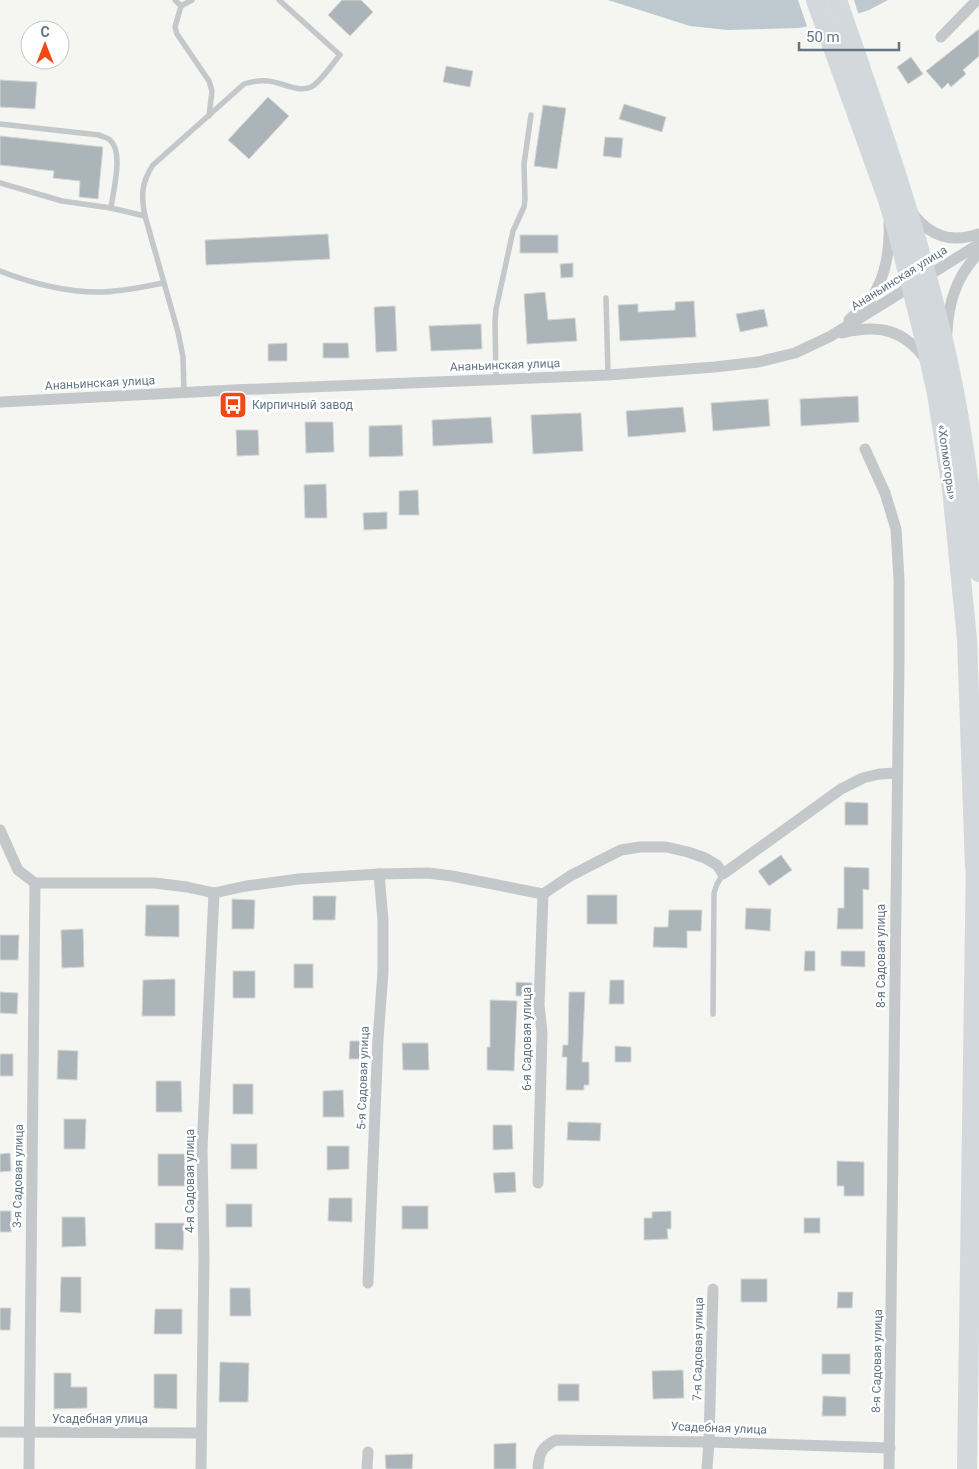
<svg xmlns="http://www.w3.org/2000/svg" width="979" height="1469" font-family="Roboto,sans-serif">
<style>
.water{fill:#bdc9ce}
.pier{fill:#f5f5f1}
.building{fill:#abb4b9;stroke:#d6d7d4}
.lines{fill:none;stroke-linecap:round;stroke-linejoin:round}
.lane{stroke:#c4c8cb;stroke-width:5.5}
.street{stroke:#c4c8cb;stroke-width:11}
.highway{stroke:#d3d8dd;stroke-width:20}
.labels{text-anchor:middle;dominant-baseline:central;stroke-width:5;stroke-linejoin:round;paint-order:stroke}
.street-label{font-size:12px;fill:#627585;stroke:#fff}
.poi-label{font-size:12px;fill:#627585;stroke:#fff;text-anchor:start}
</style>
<rect width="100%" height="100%" fill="#f5f5f1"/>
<!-- water -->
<polygon class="water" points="608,0 888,0 869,10 835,21 799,28 728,30 690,26"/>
<!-- pier -->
<polygon class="pier" points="798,0 854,0 859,16 835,23 808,29"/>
<!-- building -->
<g class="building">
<polygon points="342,0 361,0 373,12 350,36 328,15"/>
<polygon points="979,29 979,56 963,70 966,74 951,87 948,83 942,89 926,71"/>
<polygon points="911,57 923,74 908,84 897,67"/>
<polygon points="446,66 473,71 470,87 443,82"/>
<polygon points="0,80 37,82 35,109 0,107"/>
<polygon points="268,97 289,116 249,159 228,140"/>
<polygon points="624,104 666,117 662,132 619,119"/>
<polygon points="543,105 566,108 557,169 534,166"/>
<polygon points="0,136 103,147 98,199 79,197 80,181 53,178 54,171 0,165"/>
<polygon points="605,137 623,138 621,158 603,156"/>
<polygon points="328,234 330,259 206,265 205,240"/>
<rect x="520" y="235" width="38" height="18"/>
<polygon points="573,263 573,277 561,278 560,264"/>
<polygon points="545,292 548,320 575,318 577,341 527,344 524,294"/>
<polygon points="694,301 696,337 620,341 618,305 638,304 638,312 675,310 675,302"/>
<polygon points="395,306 397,351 376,352 374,307"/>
<polygon points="764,309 768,326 740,332 736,314"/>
<polygon points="481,324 482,349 431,351 429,326"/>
<polygon points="287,343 287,361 268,361 268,344"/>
<polygon points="323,343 348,343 349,358 323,358"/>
<polygon points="858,396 859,422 801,426 800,399"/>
<polygon points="768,399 770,426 713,431 711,403"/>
<polygon points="683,407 686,432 628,437 626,411"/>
<polygon points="581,413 583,451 533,454 531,415"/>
<polygon points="491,417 493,443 433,446 432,420"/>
<polygon points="305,422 333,422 334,452 306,453"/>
<polygon points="402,425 403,456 369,457 369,426"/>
<polygon points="236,430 258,430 259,455 237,456"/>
<polygon points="326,484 327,518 305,518 304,485"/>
<polygon points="418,490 419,515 399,515 399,491"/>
<polygon points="387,512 387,529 364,530 363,513"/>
<polygon points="845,802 868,803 868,825 845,825"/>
<polygon points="781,855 792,870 769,886 758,871"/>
<polygon points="844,867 869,868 869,890 863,889 863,929 837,929 838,908 844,908"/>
<rect x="587" y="895" width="30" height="29"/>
<polygon points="313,896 336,896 335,920 313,920"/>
<polygon points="232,899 255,900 254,929 232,929"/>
<polygon points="146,905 179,905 179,937 145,936"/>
<polygon points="746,908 771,909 770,931 745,929"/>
<polygon points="669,910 702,910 701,931 687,931 687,948 653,947 654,927 668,927"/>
<polygon points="83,929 84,967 62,968 61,930"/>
<polygon points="0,935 19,935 18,960 0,960"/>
<polygon points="805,951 815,951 815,971 804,971"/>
<polygon points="841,951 865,951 865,967 841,966"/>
<rect x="294" y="964" width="19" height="24"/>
<rect x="233" y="971" width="22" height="27"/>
<polygon points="175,979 175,1016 142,1016 143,980"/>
<polygon points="610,980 624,980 624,1004 609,1004"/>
<polygon points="516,982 532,983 532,996 516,996"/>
<polygon points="0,992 18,993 17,1014 0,1013"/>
<polygon points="569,992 585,992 582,1062 589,1062 589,1085 584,1085 584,1090 566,1090 567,1057 562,1057 563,1045 568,1045"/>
<polygon points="490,1000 517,1001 514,1071 487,1070 487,1047 490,1047"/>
<polygon points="350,1041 362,1041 362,1059 349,1059"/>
<polygon points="402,1043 428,1043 429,1070 403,1070"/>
<polygon points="615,1046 631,1047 631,1062 615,1062"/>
<polygon points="58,1050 78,1051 77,1080 57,1079"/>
<rect x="0" y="1054" width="13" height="22"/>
<polygon points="156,1081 181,1081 182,1112 156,1112"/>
<rect x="233" y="1084" width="20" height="30"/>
<polygon points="343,1090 344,1117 323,1117 323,1091"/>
<polygon points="64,1119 86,1119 85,1149 64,1149"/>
<polygon points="568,1122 601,1123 600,1141 567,1140"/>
<polygon points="493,1125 512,1125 513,1149 493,1150"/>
<rect x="231" y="1144" width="26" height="25"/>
<polygon points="327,1146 349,1146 349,1169 327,1170"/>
<polygon points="10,1153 11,1171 0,1172 0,1154"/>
<rect x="158" y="1154" width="27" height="32"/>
<polygon points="837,1161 864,1162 864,1196 844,1196 844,1186 837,1186"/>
<polygon points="515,1172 516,1192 495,1193 493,1173"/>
<polygon points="329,1198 352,1198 352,1222 328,1221"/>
<rect x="226" y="1204" width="26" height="23"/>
<rect x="402" y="1206" width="26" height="23"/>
<rect x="0" y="1211" width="11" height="21"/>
<polygon points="671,1211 671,1229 667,1229 668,1239 644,1240 644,1218 652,1218 652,1212"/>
<polygon points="62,1217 85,1217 86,1246 62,1247"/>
<rect x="804" y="1218" width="16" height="15"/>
<polygon points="155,1223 184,1223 183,1250 155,1249"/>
<polygon points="61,1277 81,1277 81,1313 60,1312"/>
<rect x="741" y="1279" width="26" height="23"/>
<polygon points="230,1288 250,1288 251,1316 230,1316"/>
<polygon points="838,1292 853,1292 852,1308 837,1308"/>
<polygon points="0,1308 11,1308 10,1330 0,1330"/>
<polygon points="155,1309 182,1309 182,1334 154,1334"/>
<rect x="822" y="1354" width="28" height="20"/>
<polygon points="220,1362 249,1363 248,1402 219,1402"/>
<polygon points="683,1370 684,1398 653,1399 652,1371"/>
<polygon points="54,1373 71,1373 71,1387 87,1387 87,1408 54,1409"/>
<polygon points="154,1374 177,1374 177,1409 154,1408"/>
<rect x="558" y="1384" width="21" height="17"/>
<polygon points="823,1396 846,1397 846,1416 822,1416"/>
<polygon points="516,1443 516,1469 494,1469 494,1444"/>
<polygon points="413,1454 412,1469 386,1469 385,1455"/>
</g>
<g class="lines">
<!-- lane -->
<g class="lane">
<polyline points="175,0 181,6"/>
<polyline points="192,0 181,6 175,27 177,34 209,81 212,91 209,116"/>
<path d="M0,124L99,135C103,137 108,138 110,140C124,152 113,191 111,208"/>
<polyline points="0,183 62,201 111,208 145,216"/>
<path d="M0,271C31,283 64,292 98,292C120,292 142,287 163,283"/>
<polyline points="606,298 608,375"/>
<polyline points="496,380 495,321 496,309 513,231 524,207 525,199 524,164 531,115"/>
<path d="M184,393L183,357L178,332L145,216C141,196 141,183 153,165L244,84C253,81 259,80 268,81C281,82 298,93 311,87C321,82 332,64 340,55L279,0"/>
<polyline points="713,1014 714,893 717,884 723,874"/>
</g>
<!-- street -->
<g class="street">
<polyline points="941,37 977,0"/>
<path d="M913,214C931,237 951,243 979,234"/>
<path d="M849,320C856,313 865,306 871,298C886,278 890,248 889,223"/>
<path d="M842,333C879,324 904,329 927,361"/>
<path d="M947,333C948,303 958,274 979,253"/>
<polyline points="0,402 233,390 608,375 715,367 758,362 795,353 831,336 979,244"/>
<polyline points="865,449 885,493 896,529 899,580 899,661 889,1469"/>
<polyline points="0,830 18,870 35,883 155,883 187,887 214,893 246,886 299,879 379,874 428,873 452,876 543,894 570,876 605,858 621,850 640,847 666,847 688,852 705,858 717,865 723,874 841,789 863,778 879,774 897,773"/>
<polyline points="538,1183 542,1033 539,1005 543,894"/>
<polyline points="368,1283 378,1039 383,972 383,920 379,874"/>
<polyline points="0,1432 200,1433"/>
<polyline points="29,1469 35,883"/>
<polyline points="201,1469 204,1258 202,1149 214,893"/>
<polyline points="367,1469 368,1452"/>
<path d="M538,1469C539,1454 541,1447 556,1440L709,1442L890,1448"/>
<polyline points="707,1469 709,1442 713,1289"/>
</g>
<!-- highway -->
<g class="highway">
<polyline points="816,0 887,197 897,229 927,348 937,394 952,489 967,639 975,867"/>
<path d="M837,0C878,119 921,239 948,362C963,431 972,502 979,572"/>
<polyline points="967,1469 976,855"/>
</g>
</g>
<!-- icons -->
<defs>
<symbol id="bus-square" viewBox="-11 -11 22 22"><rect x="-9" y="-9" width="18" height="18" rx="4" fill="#f14815" stroke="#fff"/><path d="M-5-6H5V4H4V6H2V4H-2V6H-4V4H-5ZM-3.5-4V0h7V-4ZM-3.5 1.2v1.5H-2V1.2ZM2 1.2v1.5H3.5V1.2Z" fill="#fff"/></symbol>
</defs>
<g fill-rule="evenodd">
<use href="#bus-square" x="217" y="389" width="32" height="32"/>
</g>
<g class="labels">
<!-- street labels -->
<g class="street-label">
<text transform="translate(899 278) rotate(-32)">Ананьинская улица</text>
<text transform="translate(505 365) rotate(-2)">Ананьинская улица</text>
<text transform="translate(100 383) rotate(-3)">Ананьинская улица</text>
<text transform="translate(947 462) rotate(82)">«Холмогоры»</text>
<text transform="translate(881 956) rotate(-90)">8-я Садовая улица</text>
<text transform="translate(527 1039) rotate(-90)">6-я Садовая улица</text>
<text transform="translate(363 1078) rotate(-88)">5-я Садовая улица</text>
<text transform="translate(18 1176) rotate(-89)">3-я Садовая улица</text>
<text transform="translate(190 1181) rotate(-90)">4-я Садовая улица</text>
<text transform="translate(698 1349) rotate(-89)">7-я Садовая улица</text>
<text transform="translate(877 1361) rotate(-89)">8-я Садовая улица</text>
<text x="100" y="1419">Усадебная улица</text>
<text transform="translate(719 1428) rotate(2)">Усадебная улица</text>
</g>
<!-- poi labels -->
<g class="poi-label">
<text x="252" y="405">Кирпичный завод</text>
</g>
</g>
<!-- north arrow -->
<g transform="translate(45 45)"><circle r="24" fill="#ffffff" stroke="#c0c8ce"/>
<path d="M0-4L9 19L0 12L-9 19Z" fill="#f14815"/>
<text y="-8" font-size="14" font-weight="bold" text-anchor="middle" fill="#627585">С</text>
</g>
<!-- scale -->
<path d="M799 42v8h100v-8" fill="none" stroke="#627585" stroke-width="2.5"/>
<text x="806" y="42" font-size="15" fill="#627585" stroke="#ffffff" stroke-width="4" paint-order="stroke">50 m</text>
</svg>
